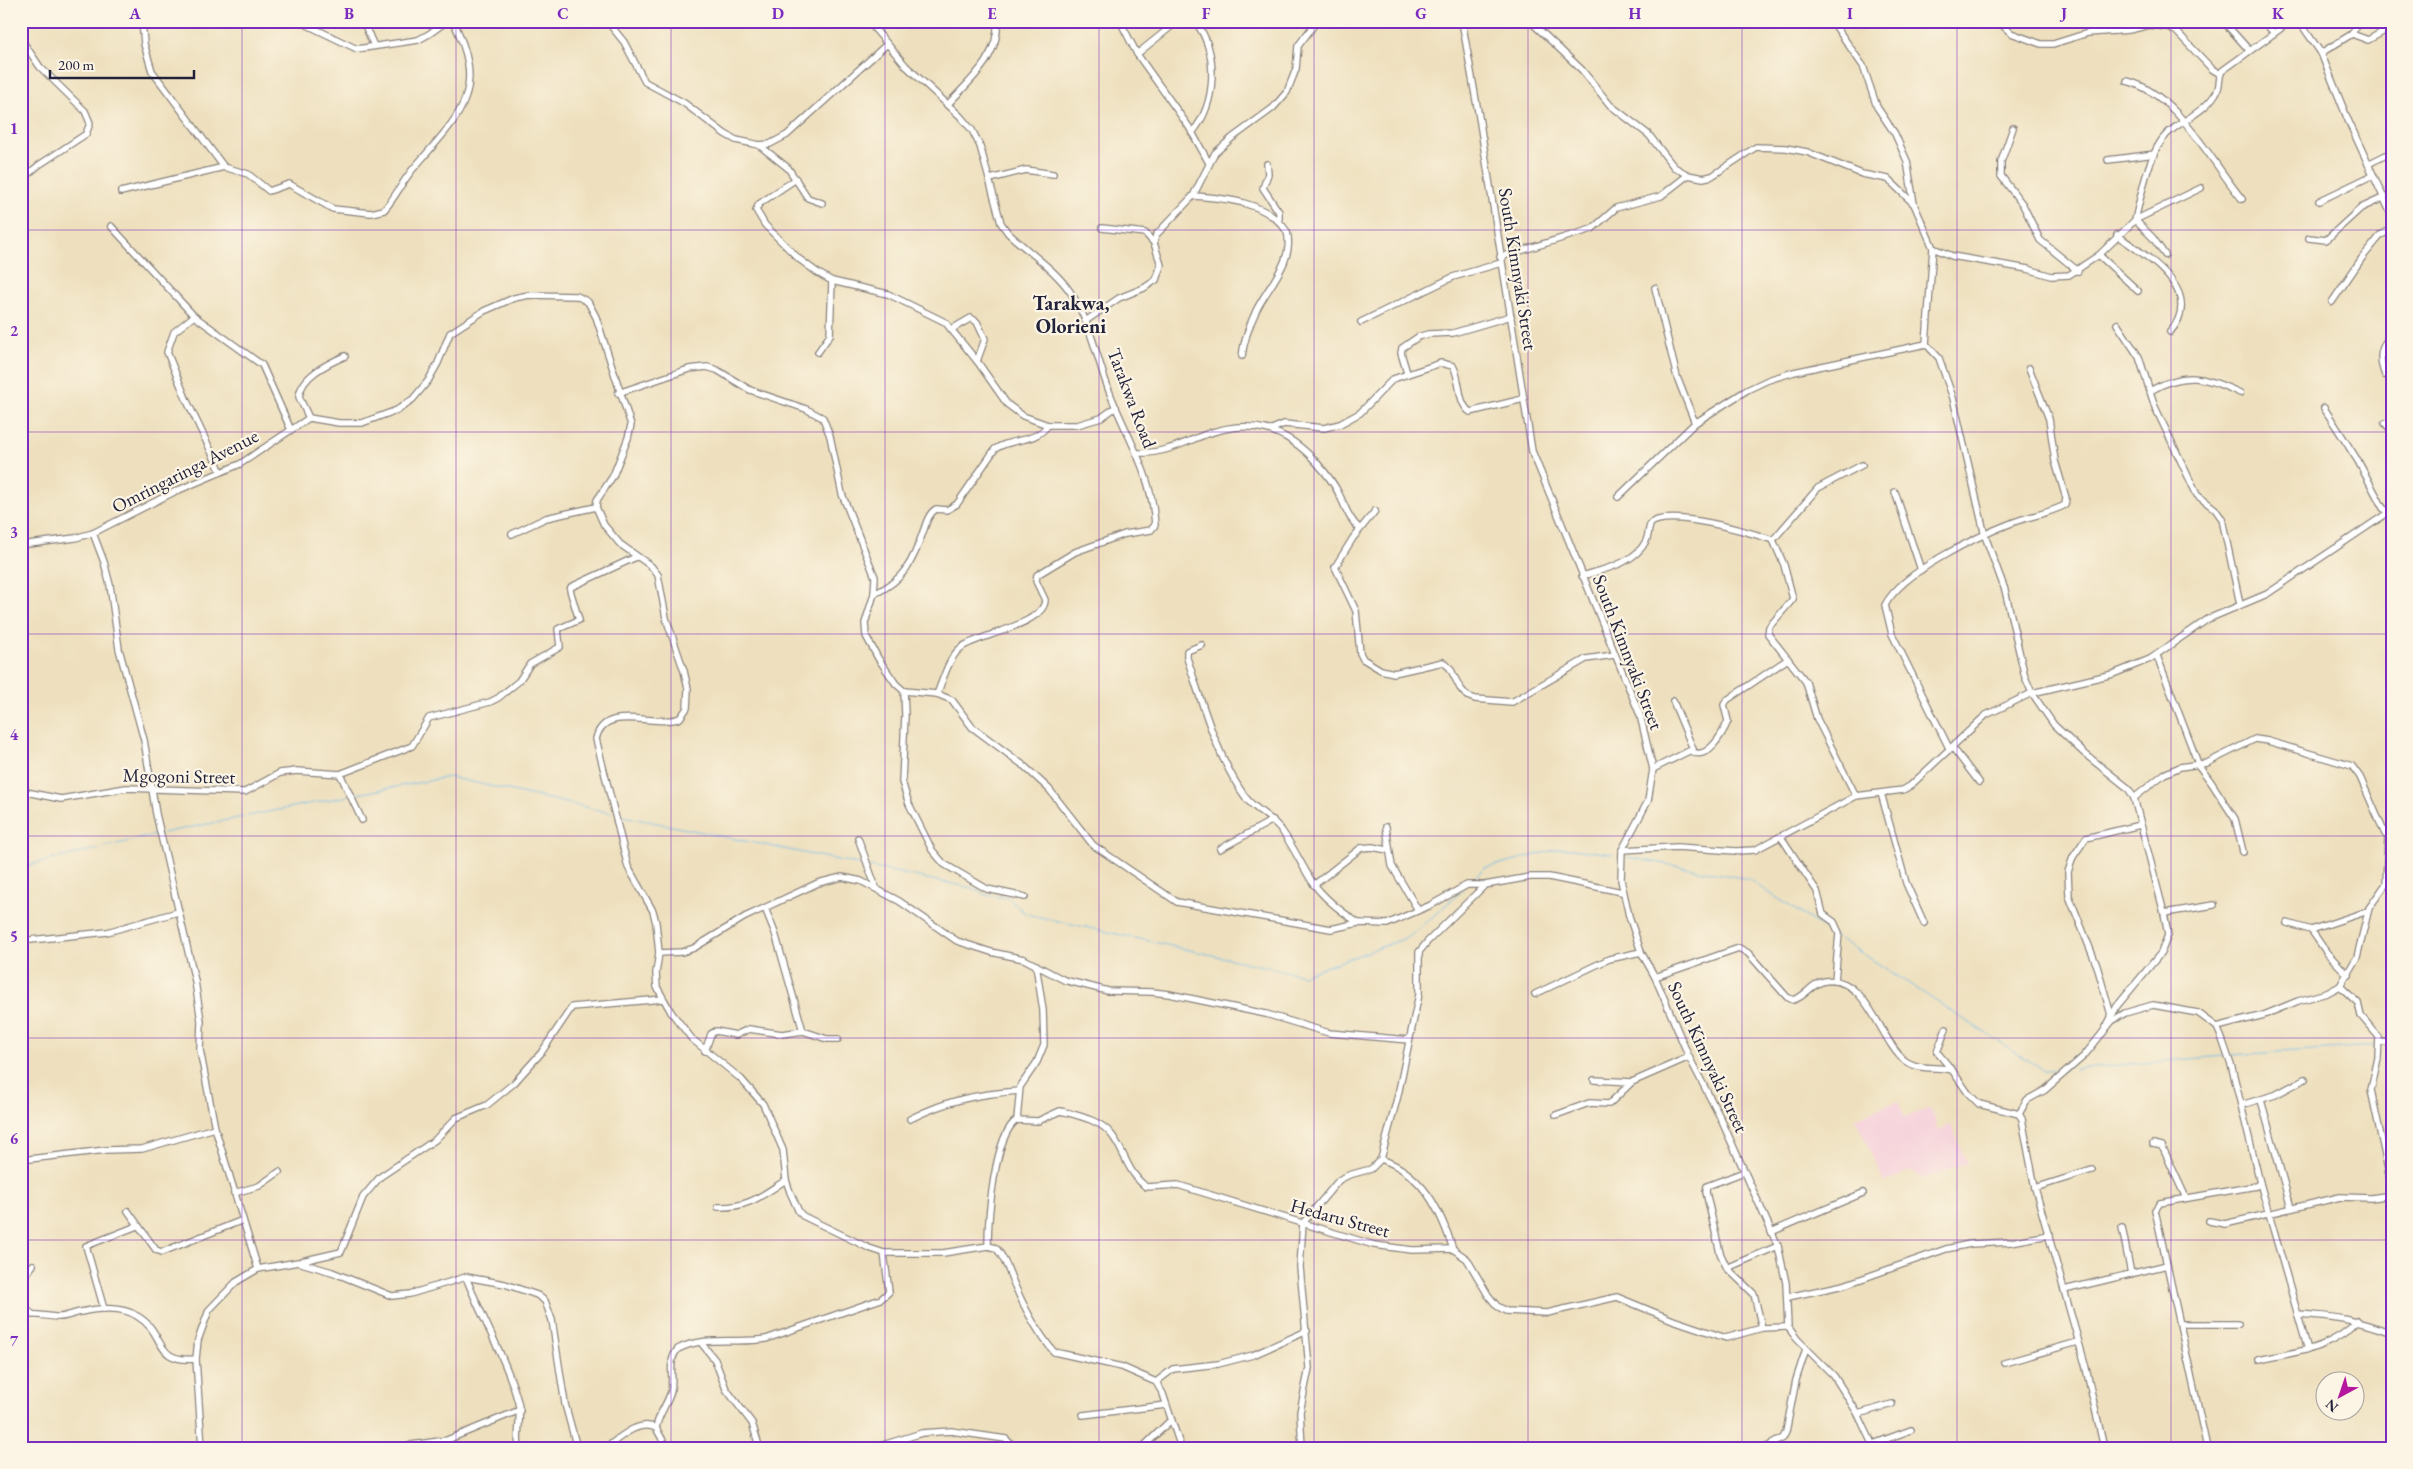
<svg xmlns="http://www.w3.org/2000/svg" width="2413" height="1469" font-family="'EB Garamond',serif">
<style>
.built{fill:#f5cfda}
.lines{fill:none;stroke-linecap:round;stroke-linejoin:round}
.stream{stroke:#6db9e7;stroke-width:1}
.minor-casing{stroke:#88817c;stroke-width:8}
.minor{stroke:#fff;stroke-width:5.5}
.grid{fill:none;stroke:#7b2cbf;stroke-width:1;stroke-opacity:0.55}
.labels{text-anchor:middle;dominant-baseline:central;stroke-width:4.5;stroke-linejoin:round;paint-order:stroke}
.street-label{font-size:19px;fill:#22223b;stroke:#fcf5e5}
.neighbourhood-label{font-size:20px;font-weight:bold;fill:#22223b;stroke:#fcf5e5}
.neatline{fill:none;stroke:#7b2cbf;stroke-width:2}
.grid-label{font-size:16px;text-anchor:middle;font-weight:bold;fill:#7b2cbf}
</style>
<rect width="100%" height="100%" fill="#fcf5e5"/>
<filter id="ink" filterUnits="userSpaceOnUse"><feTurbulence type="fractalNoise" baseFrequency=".02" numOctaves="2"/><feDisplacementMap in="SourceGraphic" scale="10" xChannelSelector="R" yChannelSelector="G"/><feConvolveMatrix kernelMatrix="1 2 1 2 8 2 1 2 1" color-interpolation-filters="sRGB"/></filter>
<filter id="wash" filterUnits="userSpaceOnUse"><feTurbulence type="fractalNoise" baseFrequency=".0096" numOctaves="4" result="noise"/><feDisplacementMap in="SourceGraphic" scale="20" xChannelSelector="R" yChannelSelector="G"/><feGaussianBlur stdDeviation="1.12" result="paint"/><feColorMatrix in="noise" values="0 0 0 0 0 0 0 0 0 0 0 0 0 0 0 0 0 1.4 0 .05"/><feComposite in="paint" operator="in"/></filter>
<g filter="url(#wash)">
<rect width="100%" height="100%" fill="#eee0be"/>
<!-- built -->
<polygon class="built" points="1898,1101 1905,1117 1930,1108 1939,1130 1951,1125 1967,1163 1923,1179 1910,1170 1885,1183 1855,1118"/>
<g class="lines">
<!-- stream -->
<g class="stream">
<polyline points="352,795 449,777 612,813"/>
<polyline points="618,815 867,866"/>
<polyline points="163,833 348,796"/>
<polyline points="1627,857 1748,879 1837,937"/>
<polyline points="21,867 159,834"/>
<polyline points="870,867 972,888 985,895 1008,898 1026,914 1303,975 1409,937 1463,890"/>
<polyline points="1474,879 1484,868 1563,848 1613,854"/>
<polyline points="1840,939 2044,1071 2065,1070"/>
<polyline points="2231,1055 2376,1046"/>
<polyline points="2074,1069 2224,1056"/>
</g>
</g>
</g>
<g filter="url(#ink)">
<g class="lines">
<defs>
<g id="minor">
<polyline points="142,21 144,44 152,71 224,167"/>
<polyline points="299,21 357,49 418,40 429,34 447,21"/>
<polyline points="363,21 374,46"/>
<polyline points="607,21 624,42 645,82 684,103 725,134 736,140 759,145 770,144 787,135 886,45"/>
<path d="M868,21L906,66L960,116L972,130L980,146L1001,223L1008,233C1028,252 1055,269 1071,293C1092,325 1097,361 1111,396C1129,441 1152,474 1155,525L1151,530L1125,534L1075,552L1037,575L1036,581L1045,600C1045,624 979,635 962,647C949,656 943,680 937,694"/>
<polyline points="1120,21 1137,54 1189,127 1209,163"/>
<polyline points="1462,21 1480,123 1532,451 1640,715 1653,769 1648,801 1622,850 1621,880 1629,916 1641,952 1655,977 1689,1057 1720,1117 1778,1246 1786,1283 1788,1327 1797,1339 1834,1376 1858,1414 1874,1448"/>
<polyline points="1530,21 1582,70 1610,105 1649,135 1674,167 1688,175"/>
<polyline points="1832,21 1863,66 1877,107 1895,134 1907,161 1914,204 1933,248 1926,344 1939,358 1953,398 1985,536 2005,590 2025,677 2032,693 2054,725 2085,754 2128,788 2134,798 2164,913 2168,935 2161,953 2117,1006 2103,1033"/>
<polyline points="1998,21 2011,33 2041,44 2053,44 2088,33 2129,30 2150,25 2168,27 2175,30 2212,69 2220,74"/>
<polyline points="2114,21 2116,31"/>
<polyline points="2223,21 2249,50"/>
<polyline points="2263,21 2274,33"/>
<polyline points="2299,21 2321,53 2348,120 2392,216"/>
<polyline points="2352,34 2359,21"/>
<polyline points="21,39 40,67 85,111 90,123 86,134 39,165 21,180"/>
<polyline points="2321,53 2352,34 2368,40 2392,27"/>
<polyline points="1137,54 1178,21"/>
<path d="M2127,81C2178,94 2211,162 2242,199"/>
<path d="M947,105C970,81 1000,56 997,21"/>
<polyline points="2013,128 2001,162 2001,176 2023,205 2040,240 2078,271"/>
<path d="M1192,133C1217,103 1219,52 1195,21"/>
<polyline points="759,145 788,168 808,198 822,203"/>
<polyline points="2108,160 2155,154"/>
<polyline points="1267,164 1268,174 1263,188 1279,212 1279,222"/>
<polyline points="2368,164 2392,152"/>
<polyline points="796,179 759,204 756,210 765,225 799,259 818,273 832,281 888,294 945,322 977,361 1007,404 1023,416 1048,425 1077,425 1101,418 1116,407"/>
<polyline points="990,179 1026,170 1053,174"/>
<path d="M121,192L224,167L248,174L269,191L289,184L333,209L371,213L384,210C395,198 402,182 413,169C459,116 489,93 453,21"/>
<path d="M1193,196C1225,198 1269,202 1287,232C1295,261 1267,287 1256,311C1249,326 1244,340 1242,356"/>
<polyline points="2319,201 2373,175"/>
<polyline points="111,226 194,316 262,365 291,430"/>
<polyline points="1102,228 1145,233 1154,243"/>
<path d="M2117,235C2147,257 2206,291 2170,332"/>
<polyline points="2309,238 2326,240 2361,208 2385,197"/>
<polyline points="1933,248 1952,256 2028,269 2051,276 2069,275 2099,255 2135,220 2201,188"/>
<polyline points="2099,255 2138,291"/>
<path d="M2165,255L2153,238L2135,220C2141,196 2149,151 2167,134C2183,119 2204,113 2216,93C2221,86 2218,77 2222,71L2291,21"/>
<polyline points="1500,257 1592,229 1616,208 1661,196 1688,175 1703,178 1712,176 1756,147 1786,148 1807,152 1862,174 1888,179 1914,204"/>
<polyline points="1655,288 1677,377 1695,423"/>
<polyline points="2332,302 2362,258 2381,235 2392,229"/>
<polyline points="194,316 174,332 167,352 187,401 221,472"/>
<polyline points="1087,320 1119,298 1144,288 1156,280 1161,265 1154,243 1156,235 1193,196 1215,153 1232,138 1273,108 1287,92 1296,69 1298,46 1317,21"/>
<polyline points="1361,322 1453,277 1501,263"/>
<polyline points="2117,324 2139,357 2155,407 2197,495 2215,509 2222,519 2240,604"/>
<polyline points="952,329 971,318 977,322 985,339 977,361"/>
<polyline points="818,352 830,335 832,281"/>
<polyline points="1407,373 1401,353 1402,348 1418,337 1428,334 1453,333 1511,316"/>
<path d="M2385,375C2378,358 2380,348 2392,333"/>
<path d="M2150,391C2185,371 2204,376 2240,393"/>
<polyline points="618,393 689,369 707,367 717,370 750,390 806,409 823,418 830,436 842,494 875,577 874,594 865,623 866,636 878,658 896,684 904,691 937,694 952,700 972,727 1023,765 1049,789 1093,845 1177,902 1331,929 1358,923 1387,924 1431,905 1467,885 1485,885 1530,877 1549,877 1622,892"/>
<polyline points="2324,408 2358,461 2383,508 2390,513"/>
<path d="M309,418L299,397C301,376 327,364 345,356"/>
<polyline points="2385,423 2392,431"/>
<path d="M1272,429L1284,424L1324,428L1340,424L1360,413L1393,379L1441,363L1453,366C1461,379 1457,403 1470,412L1523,399"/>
<path d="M1138,453C1163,454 1181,444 1204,435C1249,418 1285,427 1317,463C1325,472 1334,483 1339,494C1346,508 1348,518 1360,529"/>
<polyline points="1895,492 1921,570"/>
<polyline points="1618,497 1695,423 1747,390 1768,380 1794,372 1926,344"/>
<polyline points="1375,511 1353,538 1335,567 1356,611 1360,653 1363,659 1381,670 1394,673 1443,662 1450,668 1460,688 1467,696 1475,699 1512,702 1586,659 1614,655"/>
<polyline points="93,533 104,562 110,585 119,649 144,740 156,814 195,981 201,1021 200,1050 215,1128 258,1269"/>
<polyline points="512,534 546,518 596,507"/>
<polyline points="1773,540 1818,488 1862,465"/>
<path d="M21,545L75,538L93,533L174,492L240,464L309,418L339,423H362L397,410L413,399L428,381L438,363L450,333L484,311L514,298L529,295L577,296L588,302L596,317L631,425L628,438L613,476L597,500L596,507L604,525L620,544L651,566L658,575L666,618L684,671L688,689L687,708L680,718C656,728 604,702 596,739L628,867L653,911L656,923L659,953L656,973L657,987L671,1012L692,1039L741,1079L763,1104L783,1150L786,1180L790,1192L799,1212L803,1216L869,1248L884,1253H943L988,1246L996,1248C1006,1259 1009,1273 1015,1286C1025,1309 1038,1333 1054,1352L1122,1367L1156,1382L1163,1394L1181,1448"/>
<path d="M1582,576C1605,569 1634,564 1646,541C1649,535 1648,528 1651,523C1672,509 1749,532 1773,540L1784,565L1793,599L1769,627L1768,634L1806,682L1817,719L1856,796"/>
<path d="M874,594C903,581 913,562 923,532C926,524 928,514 936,509L947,510L957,504L995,449C1013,437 1034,444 1048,425"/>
<path d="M1202,645L1187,651V658C1203,705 1217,758 1246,798C1256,811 1273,817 1282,831C1293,846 1301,864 1311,880C1323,898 1341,911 1358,923"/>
<polyline points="2157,656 2199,766 2211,782 2235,819 2243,852"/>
<polyline points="904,691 905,715 902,782 909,804 932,850 944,864 987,889 1025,897"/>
<polyline points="1953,748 1979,782"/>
<path d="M1950,750L1892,634L1885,605C1903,571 1978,536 2014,522C2031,516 2050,513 2065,505L2066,498L2055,461L2049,419L2029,368"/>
<path d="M1691,751C1707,762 1723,733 1728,721L1724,705L1727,700L1788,659"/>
<polyline points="1653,769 1693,749 1673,701"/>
<polyline points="340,774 362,820"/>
<polyline points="21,791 61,799 126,788 245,792 280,773 297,771 340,774 412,746 429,718 490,702 498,698 519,681 530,664 560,647 558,629 579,620 570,590 571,587 636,557"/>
<polyline points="1881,793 1906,883 1924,923"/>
<polyline points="2134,798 2164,774 2180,767 2207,763 2255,739 2268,741 2352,766 2360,777 2385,834 2392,838"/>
<polyline points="1386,827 1392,866 1418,910"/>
<polyline points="1781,837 1817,891 1823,914 1834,922 1839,933 1835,981"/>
<polyline points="858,838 876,888"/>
<polyline points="1220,849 1273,820"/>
<polyline points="1622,850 1677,847 1736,851 1755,850 1856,796 1903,790 1910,786 1986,715 2032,693 2113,674 2150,659 2208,619 2267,594 2392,510"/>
<polyline points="1314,885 1361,848 1372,847 1388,850"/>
<polyline points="765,908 775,933 803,1031"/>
<polyline points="2164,913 2214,905"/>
<polyline points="2287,923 2311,930 2368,911"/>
<polyline points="2311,930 2327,953 2348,975"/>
<polyline points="21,941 107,932 178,912"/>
<polyline points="659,953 682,952 694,948 745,917 818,883 842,877 861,881 899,901 957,941 991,952 1024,959 1064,980 1108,991 1152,992 1169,994 1266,1014 1329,1033 1409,1040"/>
<path d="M1655,977L1739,948L1748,953L1787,997L1793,1000C1806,997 1811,983 1825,981C1867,975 1879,1039 1904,1060C1918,1071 1937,1066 1952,1070L1968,1093L1979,1104L2019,1114L2022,1119L2035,1188L2085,1364L2104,1448"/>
<polyline points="2340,986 2358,1003 2361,1016 2379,1037 2378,1058 2371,1090 2392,1188"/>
<polyline points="1535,994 1609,959 1641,952"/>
<polyline points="2111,1015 2097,966 2069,896 2068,872 2073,857 2086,838 2140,825"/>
<polyline points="2217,1027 2264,1015 2298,1001 2327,993 2340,986 2357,957 2369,908 2386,884 2388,837"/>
<polyline points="1946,1029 1937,1052 1952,1070"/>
<polyline points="2380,1042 2392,1043"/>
<polyline points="705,1051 711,1034 716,1031 736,1035 749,1029 782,1034 803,1031 827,1039 838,1039"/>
<polyline points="1594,1080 1632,1082 1689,1057"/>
<polyline points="2261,1100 2291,1208"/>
<polyline points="2241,1105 2275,1095 2305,1079"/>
<polyline points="2019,1114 2027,1100 2045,1090 2084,1056 2112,1021 2125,1013 2153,1005 2198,1013 2217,1027 2222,1039 2232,1068 2260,1183 2256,1186 2160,1203 2155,1210 2207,1448"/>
<polyline points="1556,1115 1589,1103 1609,1104 1632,1082"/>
<path d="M910,1119C948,1100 977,1094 1019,1091"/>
<polyline points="1017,1120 1020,1087 1037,1062 1044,1045 1043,1010 1036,965"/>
<polyline points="2153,1144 2162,1146 2186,1198"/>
<path d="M1381,1159C1423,1174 1440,1209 1453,1249"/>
<polyline points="21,1160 106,1150 142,1149 215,1128"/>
<polyline points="1744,1172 1707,1186 1706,1192 1720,1253 1727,1268 1754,1294 1762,1328"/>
<polyline points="2260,1183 2308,1350"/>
<polyline points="2035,1188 2092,1170"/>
<polyline points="234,1193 259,1186 279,1172"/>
<path d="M718,1207C748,1208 761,1196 786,1180"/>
<polyline points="128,1211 156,1250 162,1252 243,1220"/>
<polyline points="2209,1221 2225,1224 2340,1197 2371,1198 2392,1195"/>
<polyline points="2122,1227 2131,1274"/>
<polyline points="1771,1232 1863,1193"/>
<path d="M988,1246C988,1220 994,1134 1017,1120L1038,1121L1060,1111L1065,1112C1080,1116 1101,1121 1111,1134C1125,1151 1126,1171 1146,1187L1178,1185L1374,1245L1412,1250L1453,1249L1467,1259L1488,1295L1497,1306L1506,1311L1547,1313L1617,1297L1673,1320L1726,1338L1762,1328L1788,1327"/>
<polyline points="302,1261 341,1252 363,1197 380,1177 435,1140 456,1118 487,1105 514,1083 541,1053 572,1007 663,999"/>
<polyline points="1727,1268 1778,1246"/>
<path d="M466,1277C482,1319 506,1358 518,1402C522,1417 516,1433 519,1448"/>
<polyline points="21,1281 33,1265"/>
<polyline points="2064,1290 2167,1265"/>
<polyline points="1788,1297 1844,1285 1946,1249 1970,1244 2011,1242 2049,1235"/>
<polyline points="21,1305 32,1314"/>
<polyline points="104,1309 86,1246 137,1226"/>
<path d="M2297,1314C2335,1316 2356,1320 2392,1333"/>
<path d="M21,1316C35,1312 45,1317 59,1317C66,1317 74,1313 81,1312C98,1308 122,1306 137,1316C167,1333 152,1363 196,1359"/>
<polyline points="2181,1324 2238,1324"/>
<polyline points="702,1344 715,1360 726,1389 752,1423 759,1446"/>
<path d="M2259,1360C2297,1351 2329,1351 2358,1321"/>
<polyline points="2004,1363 2078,1342"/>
<polyline points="1156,1382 1173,1369 1218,1364 1253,1355 1307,1331"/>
<polyline points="1858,1414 1892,1404"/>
<polyline points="1083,1415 1166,1405"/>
<path d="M656,1428C659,1412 668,1404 671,1391C674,1376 667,1361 678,1349C705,1335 737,1344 766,1339L881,1299L889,1292L884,1253"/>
<polyline points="1873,1444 1911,1430"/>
<polyline points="202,1448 196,1359 198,1340 209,1310 236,1282 258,1269 298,1262 332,1272 392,1296 410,1294 466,1277 505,1284 537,1295 545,1301 552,1320 565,1404 577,1448"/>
<polyline points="405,1448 411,1445 447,1440 520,1410"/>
<path d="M606,1448C619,1438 639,1419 656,1428L667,1448"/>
<polyline points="746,1448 760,1447"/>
<polyline points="873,1448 922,1433 951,1431 1006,1439 1014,1448"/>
<polyline points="1142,1448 1171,1420"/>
<polyline points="1302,1448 1300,1412 1309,1368 1300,1267 1303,1223 1339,1180 1349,1175 1371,1169 1381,1159 1398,1095 1419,994 1419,952 1428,941 1485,885"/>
<polyline points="1765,1448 1783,1438 1786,1432 1796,1380 1806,1349"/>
</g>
</defs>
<!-- minor casing -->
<use href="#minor" class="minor-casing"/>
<!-- minor -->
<use href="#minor" class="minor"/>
</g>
</g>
<!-- grid -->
<path class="grid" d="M242,21V1448M456,21V1448M671,21V1448M885,21V1448M1099,21V1448M1314,21V1448M1528,21V1448M1742,21V1448M1957,21V1448M2171,21V1448M21,230H2392M21,432H2392M21,634H2392M21,836H2392M21,1038H2392M21,1240H2392"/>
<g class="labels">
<!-- street labels -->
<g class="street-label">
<text transform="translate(1518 269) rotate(81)">South Kimnyaki Street</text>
<text transform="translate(1132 398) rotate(69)">Tarakwa Road</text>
<text transform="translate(185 471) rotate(-27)">Omringaringa Avenue</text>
<text transform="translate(1628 652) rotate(69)">South Kimnyaki Street</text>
<text transform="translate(179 776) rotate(1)">Mgogoni Street</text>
<text transform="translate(1708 1057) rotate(65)">South Kimnyaki Street</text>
<text transform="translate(1340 1218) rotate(15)">Hedaru Street</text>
</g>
<!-- neighbourhood labels -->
<g class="neighbourhood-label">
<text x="1071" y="303">Tarakwa,<tspan x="1071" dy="23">Olorieni</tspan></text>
</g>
</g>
<!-- margin -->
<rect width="2413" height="1469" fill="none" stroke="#fcf5e5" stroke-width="55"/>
<!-- north arrow -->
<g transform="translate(2340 1396) rotate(220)"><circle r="24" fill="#fcf5e5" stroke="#a5a1a1"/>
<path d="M0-4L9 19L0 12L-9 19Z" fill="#b5179e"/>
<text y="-8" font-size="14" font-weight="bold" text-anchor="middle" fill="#22223b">N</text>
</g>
<!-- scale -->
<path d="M50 70v8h144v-8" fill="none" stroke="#22223b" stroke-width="2.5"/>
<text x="58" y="70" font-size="15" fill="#22223b" stroke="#fcf5e5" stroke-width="4" paint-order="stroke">200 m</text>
<rect x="28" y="28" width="2358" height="1414" class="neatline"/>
<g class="grid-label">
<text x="135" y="19">A</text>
<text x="349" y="19">B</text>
<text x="563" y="19">C</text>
<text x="778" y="19">D</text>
<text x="992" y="19">E</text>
<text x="1206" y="19">F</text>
<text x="1421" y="19">G</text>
<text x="1635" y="19">H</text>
<text x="1850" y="19">I</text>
<text x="2064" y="19">J</text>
<text x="2278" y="19">K</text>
<text x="14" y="134">1</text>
<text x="14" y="336">2</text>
<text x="14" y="538">3</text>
<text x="14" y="740">4</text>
<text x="14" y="942">5</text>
<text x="14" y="1144">6</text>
<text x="14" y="1346">7</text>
</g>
</svg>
